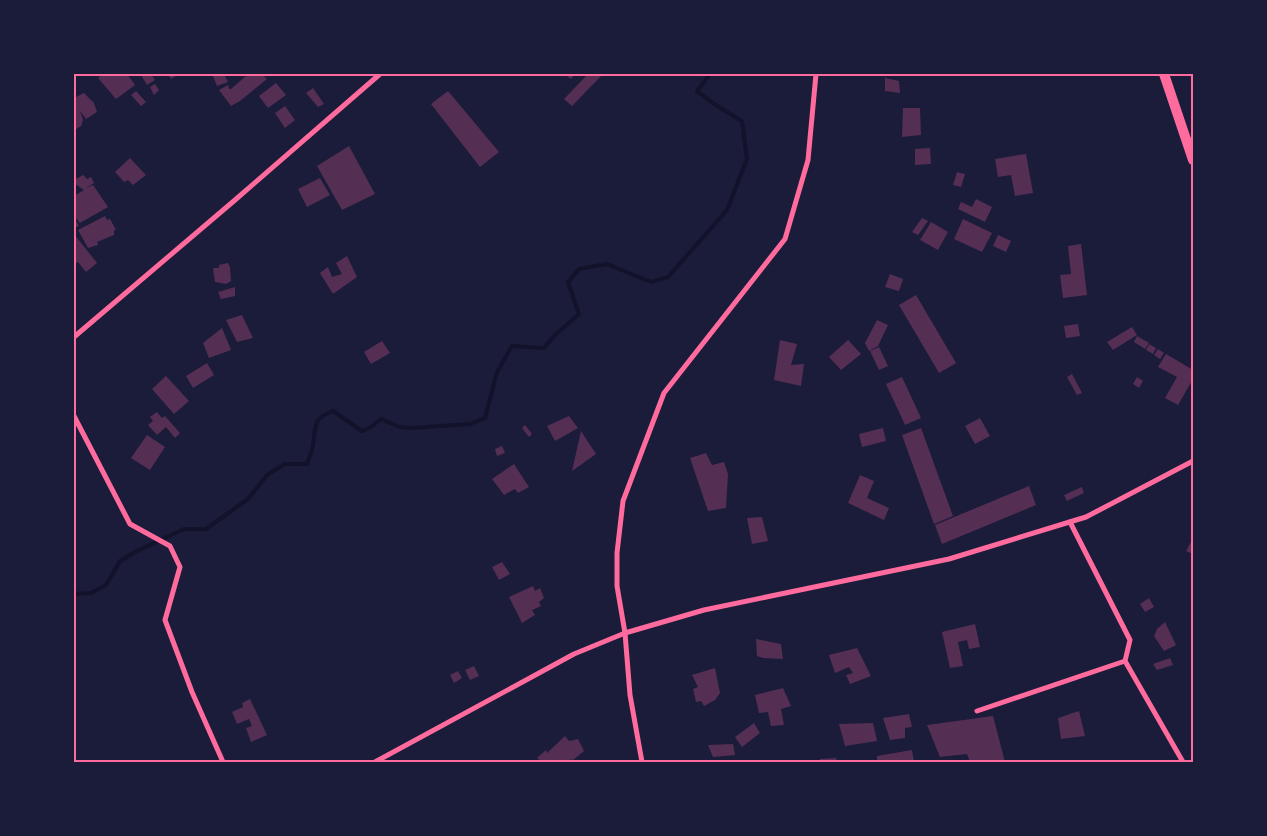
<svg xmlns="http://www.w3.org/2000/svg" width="1267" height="836" font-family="'DM Sans',sans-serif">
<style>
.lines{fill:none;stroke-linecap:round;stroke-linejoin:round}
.stream{stroke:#12122b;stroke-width:4}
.building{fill:#542f53}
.minor{stroke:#ff6b9d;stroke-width:5}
.trunk{stroke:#ff6b9d;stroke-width:10}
.neatline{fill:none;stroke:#ff6b9d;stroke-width:2}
</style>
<rect width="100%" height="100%" fill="#1b1b3a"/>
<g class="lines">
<!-- stream -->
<path class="stream" d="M74,594L91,593L106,585L120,561L135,552L184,529H206L248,499L267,475L285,464H307C309,458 312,451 313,445C316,426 312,419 333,411L362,431L371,427L381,419L400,427L413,428L470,424L485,418L497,372L512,346L544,348L555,335L579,314L568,282L579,269L607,264L651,282L668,277L727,210L747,159L742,121L717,106L697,91L710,74"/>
</g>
<!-- building -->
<g class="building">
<polygon points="103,74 127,74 135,85 116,99 98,78"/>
<polygon points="139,74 151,74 155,80 147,85 141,75 140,76"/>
<polygon points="168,74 179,74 171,79"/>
<polygon points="212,74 224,74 228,82 217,86"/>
<polygon points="244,74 262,74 267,79 240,101 231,106 219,90 228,85 229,89 231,89 246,76"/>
<polygon points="564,74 575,74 571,79"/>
<polygon points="588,74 603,74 572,106 564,99"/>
<polygon points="885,78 899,81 900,93 885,91"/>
<polygon points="276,83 286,95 268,108 259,96"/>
<polygon points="155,84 159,90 154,95 150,87"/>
<polygon points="313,88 324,104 318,107 306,93"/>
<polygon points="136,91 146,102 141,106 131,95"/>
<polygon points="448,91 499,152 480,167 431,104"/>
<polygon points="84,93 94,103 97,112 86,119 80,111 83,120 81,126 75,130 74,127 74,98"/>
<polygon points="285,106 295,120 285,128 275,113"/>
<polygon points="903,108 920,108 921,135 902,137"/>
<polygon points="349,146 375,194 342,210 317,166"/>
<polygon points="930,148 931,164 915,165 915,149"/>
<polygon points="1026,154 1033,193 1015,196 1011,175 998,177 995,159"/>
<polygon points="130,158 146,175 133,185 128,180 124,182 115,172"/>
<polygon points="957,172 965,174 961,187 953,185"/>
<polygon points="83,175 87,179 91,177 94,183 86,188 93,185 108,207 80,223 74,216 74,196 84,190 74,183 74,180"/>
<polygon points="320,178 330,195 307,207 298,189"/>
<polygon points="976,199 992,207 985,222 958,209 961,202 972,207"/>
<polygon points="105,216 107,220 110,219 116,230 114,230 114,235 97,242 98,245 88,248 78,230"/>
<polygon points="74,217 79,226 74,228"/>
<polygon points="922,218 928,221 918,235 912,232"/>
<polygon points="963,219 992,233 982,252 954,239"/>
<polygon points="931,222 948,232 938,250 920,240"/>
<polygon points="74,234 97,263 86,272 78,262 74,265"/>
<polygon points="998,235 1011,241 1006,252 993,246"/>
<polygon points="1081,244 1087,295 1063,298 1060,275 1071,274 1068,246"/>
<polygon points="347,256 357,277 333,294 320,273 328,267 332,277 342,274 336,263"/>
<polygon points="228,263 230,267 231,281 226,284 215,282 213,268 219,268 219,265"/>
<polygon points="890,274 903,279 899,291 885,287"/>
<polygon points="235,287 235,296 221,299 218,292"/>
<polygon points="916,295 956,363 939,373 899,305"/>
<polygon points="242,315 253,338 237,342 226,320"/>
<polygon points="877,320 888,325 878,346 869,351 865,343"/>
<polygon points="1078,324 1080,336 1066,338 1064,326"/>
<polygon points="1132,327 1137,335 1113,350 1107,342"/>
<polygon points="222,328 231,350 209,358 203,343"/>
<polygon points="1137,336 1149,343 1145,349 1134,342"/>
<polygon points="780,340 797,344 791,365 804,364 801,386 774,380"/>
<polygon points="848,340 861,354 841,370 829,357"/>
<polygon points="382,341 390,353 371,364 364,352"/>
<polygon points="1149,344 1156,348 1153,354 1146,350"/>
<polygon points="879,347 888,366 879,370 870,351"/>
<polygon points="1158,349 1164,353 1160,359 1154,355"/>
<polygon points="1166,354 1193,370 1193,379 1178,405 1165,398 1177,377 1158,367"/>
<polygon points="207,363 214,375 193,388 186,376"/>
<polygon points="1072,374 1082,393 1077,395 1067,377"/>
<polygon points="166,376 189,401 174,414 152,389"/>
<polygon points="902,377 921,418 905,425 886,384"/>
<polygon points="1137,377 1143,381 1139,388 1133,384"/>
<polygon points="157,412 162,418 165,416 180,433 175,438 166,427 157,435 148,425 153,421 150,417"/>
<polygon points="569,416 578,428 555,441 547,426"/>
<polygon points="980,418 990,436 975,444 965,426"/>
<polygon points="525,425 532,434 529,437 522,428"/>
<polygon points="883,428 886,441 862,447 859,434"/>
<polygon points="921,428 953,516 934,524 902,435"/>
<polygon points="581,431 596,454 572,471"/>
<polygon points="147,435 165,447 150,470 131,458"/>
<polygon points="502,446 505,453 497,456 495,449"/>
<polygon points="706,453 712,465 724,462 728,474 726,508 708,511 690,458"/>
<polygon points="514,464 529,487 518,493 515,489 504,495 492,479"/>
<polygon points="860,475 874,481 867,498 889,508 884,520 848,503"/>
<polygon points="1029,486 1036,505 942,544 935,525"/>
<polygon points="1082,487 1084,493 1067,501 1064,495"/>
<polygon points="762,517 768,541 752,544 747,518"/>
<polygon points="1193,538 1193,554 1186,551"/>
<polygon points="502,562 510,574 499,580 492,567"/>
<polygon points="533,586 535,591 540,588 544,598 539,602 541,606 532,610 535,615 522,623 509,597"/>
<polygon points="1149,598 1154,607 1145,612 1140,604"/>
<polygon points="1165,622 1176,645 1164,651 1154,636 1157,629"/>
<polygon points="975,624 980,647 969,649 967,640 958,642 963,666 950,668 942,632"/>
<polygon points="756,639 781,644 783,659 763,658 757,656"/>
<polygon points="857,648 871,676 850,684 846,675 853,673 849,667 835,673 829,655"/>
<polygon points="1170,658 1173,665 1157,670 1153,664"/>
<polygon points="474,666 479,676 470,680 465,670"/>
<polygon points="715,668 720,693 715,700 704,706 701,701 696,702 693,689 698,687 692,675"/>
<polygon points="458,671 462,678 454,683 450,675"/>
<polygon points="783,688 791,706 781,709 784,725 771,726 768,712 759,713 755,695"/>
<polygon points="250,699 267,735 251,742 246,728 252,726 249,719 237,724 232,712 243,707 242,703"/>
<polygon points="1079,711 1085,736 1061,739 1058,718"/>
<polygon points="909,714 912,727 905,728 905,738 890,740 883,718"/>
<polygon points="993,716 1005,762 970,762 967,754 940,757 927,725"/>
<polygon points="754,723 760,733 742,747 735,737"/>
<polygon points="873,723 877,741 845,746 839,724"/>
<polygon points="565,736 569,741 578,739 584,751 572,761 572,759 567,762 542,762 537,758 546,750 547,753"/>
<polygon points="733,744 735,755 713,757 708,745"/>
<polygon points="912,750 914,762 877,762 877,756"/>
<polygon points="836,758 837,762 820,762 820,759"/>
</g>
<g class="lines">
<!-- minor -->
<g class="minor">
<polyline points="816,74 808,160 785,239 664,393 623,501 617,553 617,586 625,633 704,610 949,559 1086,517 1193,461"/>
<polyline points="74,337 235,200 380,74"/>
<polyline points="74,416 130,524 170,546 180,567 165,620 192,692 223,762"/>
<polyline points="1070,522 1130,640 1125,661 1183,762"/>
<polyline points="977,711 1125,661"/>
<polyline points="375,762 574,654 625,633 630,695 642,762"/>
</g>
<!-- trunk -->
<polyline class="trunk" points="1164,74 1193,160"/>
</g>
<!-- border -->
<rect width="1267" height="836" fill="none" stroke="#1b1b3a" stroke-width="150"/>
<rect x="75" y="75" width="1117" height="686" class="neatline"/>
</svg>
